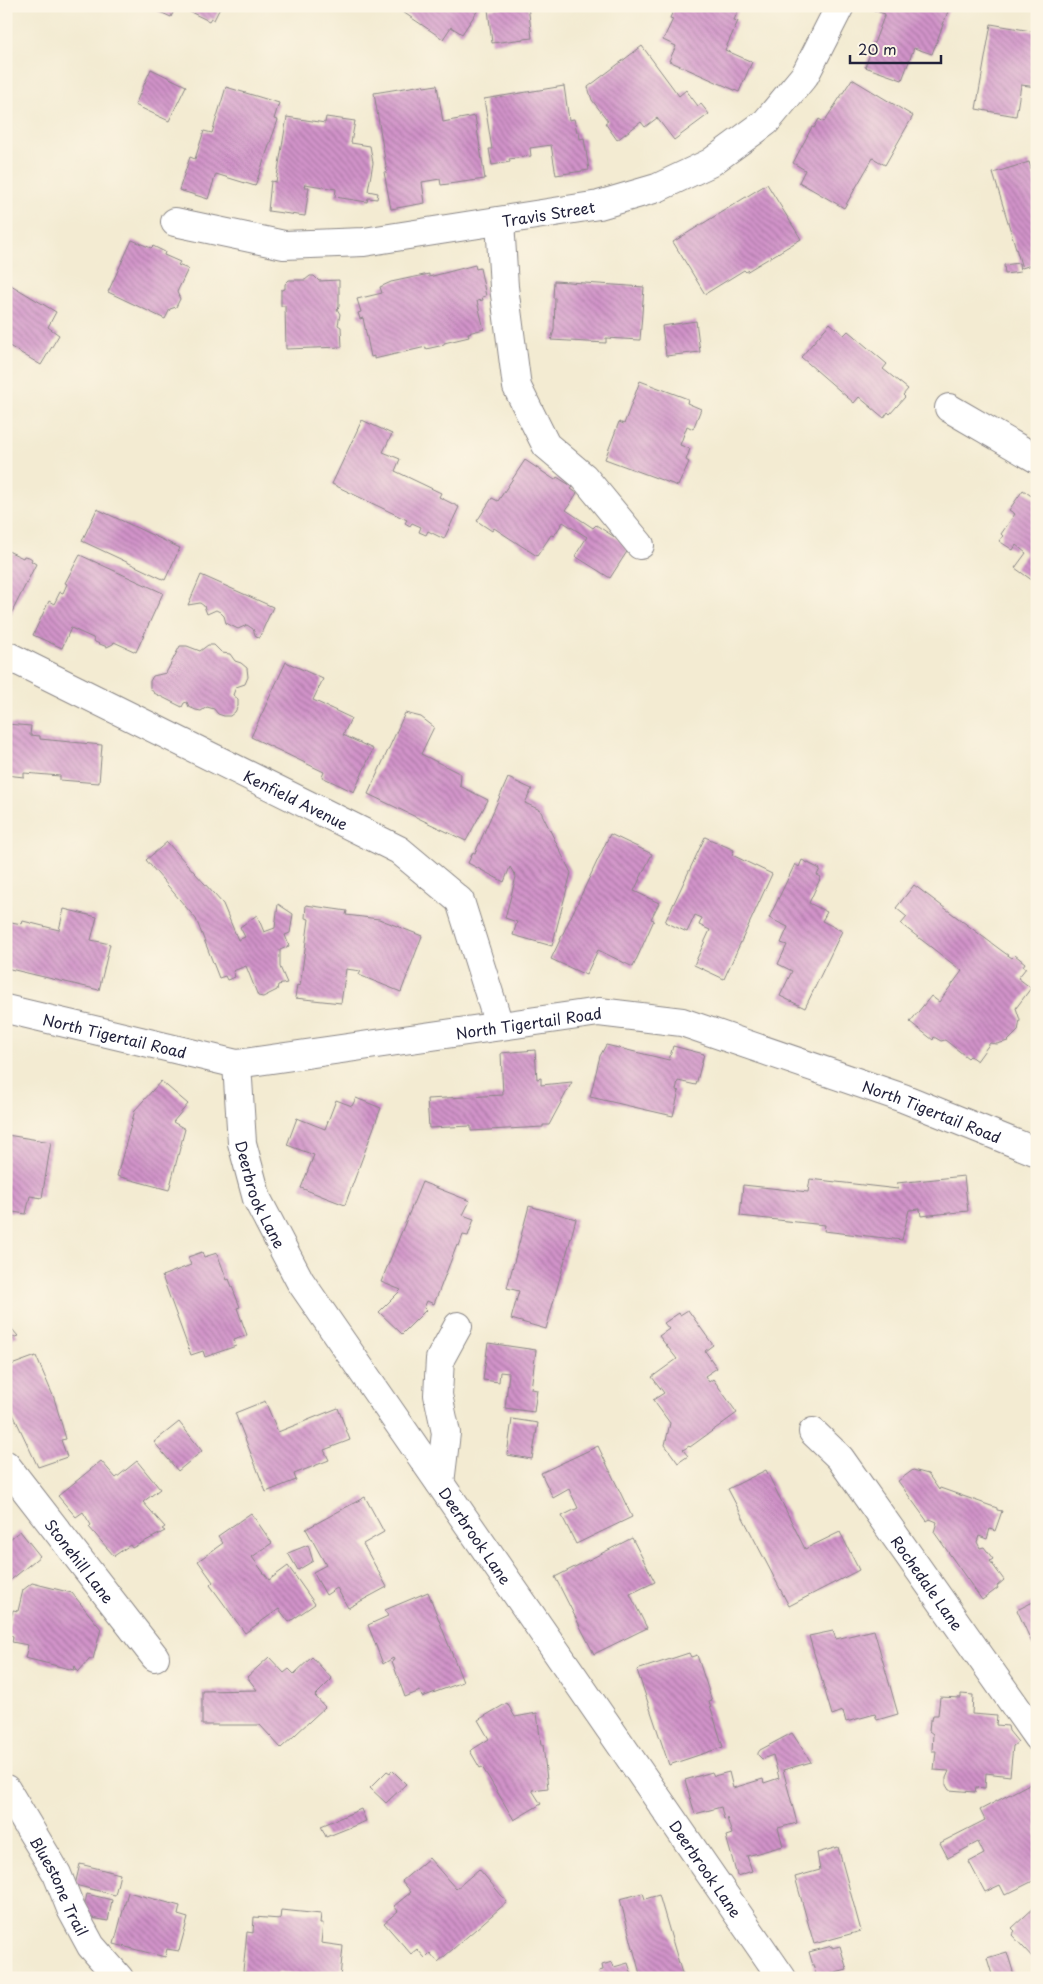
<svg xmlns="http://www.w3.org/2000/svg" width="1043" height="1984" font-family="'Playpen Sans',sans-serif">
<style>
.building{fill:url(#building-back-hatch)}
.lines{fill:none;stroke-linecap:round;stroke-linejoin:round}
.minor-casing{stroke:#8a8686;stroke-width:30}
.minor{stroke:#fff;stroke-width:28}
.labels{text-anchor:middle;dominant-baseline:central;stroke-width:5;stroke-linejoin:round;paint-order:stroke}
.street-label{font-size:15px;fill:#22223b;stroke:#fcf5e5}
</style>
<defs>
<pattern id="building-back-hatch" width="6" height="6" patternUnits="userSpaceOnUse" patternTransform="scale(1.25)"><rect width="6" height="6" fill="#d193c9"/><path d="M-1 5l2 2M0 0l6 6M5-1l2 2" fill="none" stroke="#a978a4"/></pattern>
</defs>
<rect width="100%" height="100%" fill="#fcf5e5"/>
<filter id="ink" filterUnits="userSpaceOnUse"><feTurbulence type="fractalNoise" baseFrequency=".02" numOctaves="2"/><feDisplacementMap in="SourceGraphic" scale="10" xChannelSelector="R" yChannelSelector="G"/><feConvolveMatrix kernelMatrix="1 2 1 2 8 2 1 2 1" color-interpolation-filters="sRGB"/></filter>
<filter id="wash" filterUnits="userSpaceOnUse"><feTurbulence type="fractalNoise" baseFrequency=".0096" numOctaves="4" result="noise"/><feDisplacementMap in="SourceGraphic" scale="20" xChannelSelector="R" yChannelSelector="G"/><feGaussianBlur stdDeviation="1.12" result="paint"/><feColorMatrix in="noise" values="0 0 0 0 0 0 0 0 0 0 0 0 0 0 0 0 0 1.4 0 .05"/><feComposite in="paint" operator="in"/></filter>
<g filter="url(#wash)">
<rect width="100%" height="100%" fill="#f3ebd2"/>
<g id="blocks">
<!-- building -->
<g class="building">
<polygon points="152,6 176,6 171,17 151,8"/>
<polygon points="178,6 221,6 214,20 211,18 209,21"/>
<polygon points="394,6 478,6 480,7 462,34 451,27 443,39"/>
<polygon points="512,6 528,6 532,38 492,43 488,9"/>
<polygon points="675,6 740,6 734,20 738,21 725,50 752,62 739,92 669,61 676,46 663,40 673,19 670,18"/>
<polygon points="874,6 950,6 932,54 914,48 902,80 865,67 885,14 873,10"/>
<polygon points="991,24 1037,32 1037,87 1021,85 1016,116 976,109"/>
<polygon points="642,46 679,96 686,90 698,106 701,104 709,114 674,140 657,118 645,127 641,122 617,140 605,123 608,121 592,100 588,87"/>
<polygon points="151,69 186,86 169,121 135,105"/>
<polygon points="852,79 913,116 885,165 873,158 844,208 799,182 805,170 793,163 812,127 814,128 819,119 824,122"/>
<polygon points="423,85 424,87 437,85 443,122 475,116 485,179 441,185 440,179 422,182 425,203 391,209 384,172 387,172 374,93"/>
<polygon points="564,86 569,120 574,119 577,132 579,132 580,139 584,138 589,170 556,175 551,145 530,148 531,156 509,159 510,162 492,165 489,149 492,149 484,99"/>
<polygon points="226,87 279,103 274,119 278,120 255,186 216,174 208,199 179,190 190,157 195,159 204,131 212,133"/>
<polygon points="287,117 325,123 326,117 355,121 351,143 370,146 373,163 368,191 378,193 377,199 368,198 367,202 335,197 336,189 305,184 304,187 309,187 305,216 268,211 271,181 276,182"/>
<polygon points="1029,162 1037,187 1037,263 1022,268 993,173"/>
<polygon points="767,184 801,239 746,272 744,270 705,294 673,242"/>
<polygon points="132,240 151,248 153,246 165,252 164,255 180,262 178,265 188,269 177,292 180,299 176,307 170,309 165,319 108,292"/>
<polygon points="1019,263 1020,272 1005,274 1004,265"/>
<polygon points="475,265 476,269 480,268 486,296 482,297 483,300 477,301 484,329 468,333 469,337 444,343 444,345 426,349 426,347 374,359 374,356 371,357 363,318 360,319 358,313 361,312 357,299 382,293 380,287 391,282 429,274 429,277"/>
<polygon points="310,276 314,276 319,281 339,280 339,307 337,309 340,314 338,325 341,327 342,347 286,349 285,306 281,306 281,290 285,289 285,284 289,280 305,280"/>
<polygon points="554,281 644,287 640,340 606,338 606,343 551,340 554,330 555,298 553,298"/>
<polygon points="6,282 56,312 48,327 59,335 41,365 6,344"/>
<polygon points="696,321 700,352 666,356 662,326"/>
<polygon points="830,323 844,335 848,331 887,364 883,369 908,389 903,395 905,397 890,414 888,412 884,418 859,397 854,403 801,357"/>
<polygon points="640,381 688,399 687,403 701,409 693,429 687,426 680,445 690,449 686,460 689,462 678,486 605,459 619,422 624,424"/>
<polygon points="362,420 392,434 383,452 400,459 395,471 441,493 439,497 459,507 444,539 428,531 426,535 419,532 421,527 412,523 410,526 405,523 407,520 332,484"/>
<polygon points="525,460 555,480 557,477 573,487 571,489 577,493 566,510 593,528 596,525 630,547 610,578 575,556 587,537 563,522 554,536 551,535 537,556 494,528 492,531 477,521 492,498 498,501"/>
<polygon points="1023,490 1037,500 1036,583 1015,568 1026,553 1016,545 1013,550 999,541 1003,536 1001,534 1015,514 1009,510"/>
<polygon points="97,509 180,548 165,580 82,541"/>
<polygon points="6,550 23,558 24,556 29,557 32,559 31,561 36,564 6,624"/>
<polygon points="80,555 163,593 136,652 114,642 113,644 107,647 95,642 93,638 71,628 62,648 33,635 49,601 54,604 60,592 63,593 67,584 65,583"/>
<polygon points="201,575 273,607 259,638 256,637 253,629 247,625 238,629 226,623 224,616 220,612 216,610 207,614 204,606 200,603 188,605"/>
<polygon points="208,645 214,645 222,653 230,654 235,661 241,663 247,668 248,677 245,684 236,687 233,695 238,699 238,706 235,712 230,716 224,716 218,714 214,709 207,707 201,711 196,710 189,707 187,702 184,703 182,707 154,693 150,688 150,681 153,676 166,673 180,646 187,646 200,651"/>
<polygon points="286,662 323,679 313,700 351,718 343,735 373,749 354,792 322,777 324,772 251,737"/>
<polygon points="405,713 421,717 434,727 421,754 461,774 460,786 488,800 466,841 368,794"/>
<polygon points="6,724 31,726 30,735 40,736 40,739 102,745 99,783 60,780 60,776 24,773 24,777 6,775"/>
<polygon points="508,778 532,789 525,803 540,810 571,873 552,946 513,935 517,922 505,918 516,877 510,867 504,882 468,863 473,852 475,853"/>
<polygon points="610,834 652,854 634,891 659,903 651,919 654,920 633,967 598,950 586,975 551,959"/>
<polygon points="705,837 734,850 732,855 772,874 724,979 694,965 710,930 699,925 702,918 695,915 687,932 665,922"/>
<polygon points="167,842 223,904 238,940 245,937 240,927 257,915 264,932 275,928 278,904 293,914 290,933 285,935 289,946 280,950 280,967 287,983 278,985 277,990 263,997 258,996 246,966 233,971 235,977 227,980 225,976 219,978 196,919 146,860"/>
<polygon points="802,860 820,869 817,875 821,877 809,903 827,912 822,921 842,931 805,1008 780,996 792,971 778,964 787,945 781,943 788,927 769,918 795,864 799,867"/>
<polygon points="914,885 1002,951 1012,958 1015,955 1025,963 1023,966 1026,968 1018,978 1031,988 1016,1008 1020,1020 1018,1031 1008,1041 997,1044 990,1043 977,1061 970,1056 968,1058 945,1040 941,1041 934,1037 933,1040 910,1022 931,996 939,1002 962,971 901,924 907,917 896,908"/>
<polygon points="306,905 347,911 346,915 379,919 422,936 401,992 359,975 361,971 346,969 341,1003 295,998 297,985 300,986 309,919 305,918"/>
<polygon points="64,909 97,917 91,940 110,944 99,990 6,968 6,921 22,924 23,921 59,930"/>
<polygon points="606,1045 669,1060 673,1046 704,1054 696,1085 678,1081 676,1090 679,1091 673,1116 590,1097 600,1056"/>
<polygon points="535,1050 537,1079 541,1078 541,1085 572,1082 549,1125 543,1125 543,1127 471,1131 471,1126 429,1128 427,1099 503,1095 501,1053"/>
<polygon points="161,1081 188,1104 173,1122 185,1129 169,1190 117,1176 135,1110"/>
<polygon points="356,1098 381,1108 345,1205 301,1188 314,1155 287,1145 297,1118 325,1129 336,1100 352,1106"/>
<polygon points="7,1135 51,1142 42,1198 30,1196 26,1214 6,1211"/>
<polygon points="964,1176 968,1211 921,1216 920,1209 909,1210 902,1240 824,1231 825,1225 740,1216 743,1185 808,1192 810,1179 898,1189 897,1183"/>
<polygon points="422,1182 470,1201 463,1215 474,1219 468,1236 463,1235 459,1246 457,1245 434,1304 427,1301 424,1308 426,1310 402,1334 379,1312 401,1290 381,1282"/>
<polygon points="529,1206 576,1219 546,1329 511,1319 519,1291 507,1288"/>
<polygon points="202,1252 204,1257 217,1253 227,1280 229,1279 240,1307 237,1308 247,1335 234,1340 236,1346 205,1357 203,1351 191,1355 162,1276 191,1265 188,1257"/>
<polygon points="688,1310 713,1345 705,1351 717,1368 705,1376 709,1382 713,1379 737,1413 690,1447 689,1446 683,1450 688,1456 678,1463 665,1445 670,1423 653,1400 664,1393 652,1377 677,1359 659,1336 669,1329 664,1323 679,1313 680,1315"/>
<polygon points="6,1322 18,1336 12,1338 13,1340 6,1343"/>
<polygon points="488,1343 536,1350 531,1389 537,1390 534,1412 505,1408 509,1373 500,1372 499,1382 483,1380"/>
<polygon points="36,1356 54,1398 66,1439 61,1440 67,1457 38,1467 13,1414 6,1390 6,1367"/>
<polygon points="265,1401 278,1432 338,1408 350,1440 324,1450 329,1460 294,1474 296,1480 266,1492 235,1413"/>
<polygon points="512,1419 538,1423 532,1459 507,1455"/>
<polygon points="179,1422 202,1451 178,1471 154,1442"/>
<polygon points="598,1446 632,1517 576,1544 562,1516 578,1508 569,1489 553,1498 541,1473"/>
<polygon points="101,1461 116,1478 137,1461 160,1489 143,1502 165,1527 162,1529 165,1531 132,1548 130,1545 114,1556 89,1527 91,1525 83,1512 76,1517 58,1496"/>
<polygon points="766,1470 805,1549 840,1532 859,1570 789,1606 728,1489"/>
<polygon points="913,1470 928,1474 939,1490 940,1488 997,1508 997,1510 1002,1511 995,1531 990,1529 987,1539 979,1536 977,1542 980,1548 984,1547 993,1559 990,1561 1004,1580 997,1586 998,1588 982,1600 934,1532 937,1522 930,1519 927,1521 898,1481"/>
<polygon points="365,1497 384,1532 363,1544 387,1587 348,1608 337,1588 326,1595 313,1572 326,1565 306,1529"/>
<polygon points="251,1513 272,1543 252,1557 269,1580 288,1566 315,1604 289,1622 279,1609 245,1633 210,1585 213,1582 198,1561 223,1543 218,1536"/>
<polygon points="20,1531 40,1556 6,1584 6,1542"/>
<polygon points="632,1538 655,1582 630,1594 647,1628 594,1654 555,1577"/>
<polygon points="308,1545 313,1561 298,1570 288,1553"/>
<polygon points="32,1583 72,1593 101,1629 93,1659 90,1659 78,1672 75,1666 74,1670 25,1658 28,1645 12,1642 13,1636 7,1634 13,1610 18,1611 23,1590"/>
<polygon points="428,1592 463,1682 422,1697 420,1691 405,1697 392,1661 394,1660 393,1658 383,1664 368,1625 388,1616 385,1610"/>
<polygon points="1037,1600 1037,1654 1017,1610"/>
<polygon points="874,1630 898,1714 877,1720 875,1714 846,1722 843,1711 832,1715 809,1636 833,1631 836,1639"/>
<polygon points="689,1653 691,1657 697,1655 712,1701 709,1702 723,1747 669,1765 637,1670"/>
<polygon points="269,1657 284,1673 289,1669 294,1674 312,1657 332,1679 315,1696 325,1707 281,1748 260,1725 202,1725 202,1691 257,1690 247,1677"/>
<polygon points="961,1694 973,1695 972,1714 997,1716 996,1725 1008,1726 1009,1731 1018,1742 1013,1746 1010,1776 986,1773 985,1788 976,1787 975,1792 949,1790 946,1785 946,1778 949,1771 934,1770 936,1751 932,1751 933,1734 929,1731 930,1720 932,1720 933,1715 938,1715 940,1697 961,1698"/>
<polygon points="507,1703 515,1717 537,1713 541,1745 543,1745 548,1788 532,1790 541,1804 514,1820 489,1778 482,1767 480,1768 470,1751 489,1739 478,1720"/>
<polygon points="792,1733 811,1762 783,1770 797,1823 778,1828 783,1846 747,1856 752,1871 737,1876 726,1836 732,1834 727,1818 724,1819 721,1807 695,1814 685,1780 712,1772 714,1776 729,1772 733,1788 763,1779 764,1783 779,1778 773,1755 762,1759 758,1755 758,1753 760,1750"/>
<polygon points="392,1770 406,1784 386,1803 370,1788 387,1771 390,1773"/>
<polygon points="1033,1782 1037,1789 1037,1879 1005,1895 1000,1885 985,1892 969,1862 984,1854 978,1842 948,1858 940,1843 985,1820 980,1810"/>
<polygon points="361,1809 366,1821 326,1837 321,1826"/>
<polygon points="838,1847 861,1931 814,1944 795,1877 820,1870 817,1853"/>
<polygon points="429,1858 456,1889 479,1869 507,1902 438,1962 430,1953 425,1958 417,1949 411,1954 384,1923 398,1911 394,1906 411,1892 402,1881"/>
<polygon points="80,1864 120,1874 115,1895 75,1885"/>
<polygon points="128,1892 180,1906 178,1915 188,1918 179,1951 167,1949 165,1957 114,1944"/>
<polygon points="643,1893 645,1899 659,1895 683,1977 641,1978 620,1899"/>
<polygon points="87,1894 112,1900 108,1921 82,1916"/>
<polygon points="1037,1905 1037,1968 1032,1963 1035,1960 1012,1935 1015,1931 1012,1928"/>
<polygon points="281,1910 321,1914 320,1923 323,1923 321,1943 343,1946 340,1978 278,1972 276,1978 246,1975 246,1972 243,1971 247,1932 253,1933 254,1917 280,1919"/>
<polygon points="832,1946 832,1948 840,1946 847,1970 817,1978 809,1952"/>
<polygon points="1007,1952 1015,1978 993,1978 987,1958"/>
<polygon points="612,1962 614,1967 628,1963 633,1978 601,1978 599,1971 603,1970 602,1965"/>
</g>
</g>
</g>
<g filter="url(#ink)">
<use href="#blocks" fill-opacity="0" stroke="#8a8686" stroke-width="1"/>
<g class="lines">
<defs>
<g id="minor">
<polyline points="500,221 504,287 517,387 546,445 584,477 640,545"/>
<path id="s1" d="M175,222L284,245L364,242L599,205L657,188L710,163L766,122L805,75L840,6"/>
<polyline points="949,408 1037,459"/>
<path id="s2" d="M6,655L399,850L460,901L499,1025"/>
<path id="s3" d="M6,1009L237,1064L599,1012L682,1022L903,1098L1037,1152"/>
<path id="s4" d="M237,1064L242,1143L257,1199L300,1281L782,1978"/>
<path id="s5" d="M813,1432L840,1458L1037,1737"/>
<path id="s6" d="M6,1465L155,1657"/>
<polyline points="440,1483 446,1433 438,1395 440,1359 458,1326"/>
<path id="s7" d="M6,1789L57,1874L71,1909L91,1946L119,1978"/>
</g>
</defs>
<!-- minor casing -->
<use href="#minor" class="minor-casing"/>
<!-- minor -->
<use href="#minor" class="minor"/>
</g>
</g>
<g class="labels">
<!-- street labels -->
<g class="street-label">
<text stroke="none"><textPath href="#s1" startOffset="378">Travis Street</textPath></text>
<text stroke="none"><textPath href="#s2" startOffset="324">Kenfield Avenue</textPath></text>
<text stroke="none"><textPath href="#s3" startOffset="532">North Tigertail Road</textPath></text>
<text stroke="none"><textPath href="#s3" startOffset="112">North Tigertail Road</textPath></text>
<text stroke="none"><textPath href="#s3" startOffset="952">North Tigertail Road</textPath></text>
<text stroke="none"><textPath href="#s4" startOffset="134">Deerbrook Lane</textPath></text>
<text stroke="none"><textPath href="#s4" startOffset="539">Deerbrook Lane</textPath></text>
<text stroke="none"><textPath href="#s6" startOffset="121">Stonehill Lane</textPath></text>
<text stroke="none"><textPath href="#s5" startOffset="190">Rochedale Lane</textPath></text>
<text stroke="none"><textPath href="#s4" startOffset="944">Deerbrook Lane</textPath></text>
<text stroke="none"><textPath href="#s7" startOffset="111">Bluestone Trail</textPath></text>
</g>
</g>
<!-- margin -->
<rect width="1043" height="1984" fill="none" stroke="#fcf5e5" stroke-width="25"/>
<!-- scale -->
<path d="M850 55v8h91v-8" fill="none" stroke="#22223b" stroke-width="2.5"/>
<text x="858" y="55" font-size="15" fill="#22223b" stroke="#fcf5e5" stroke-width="4" paint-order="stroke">20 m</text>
</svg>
